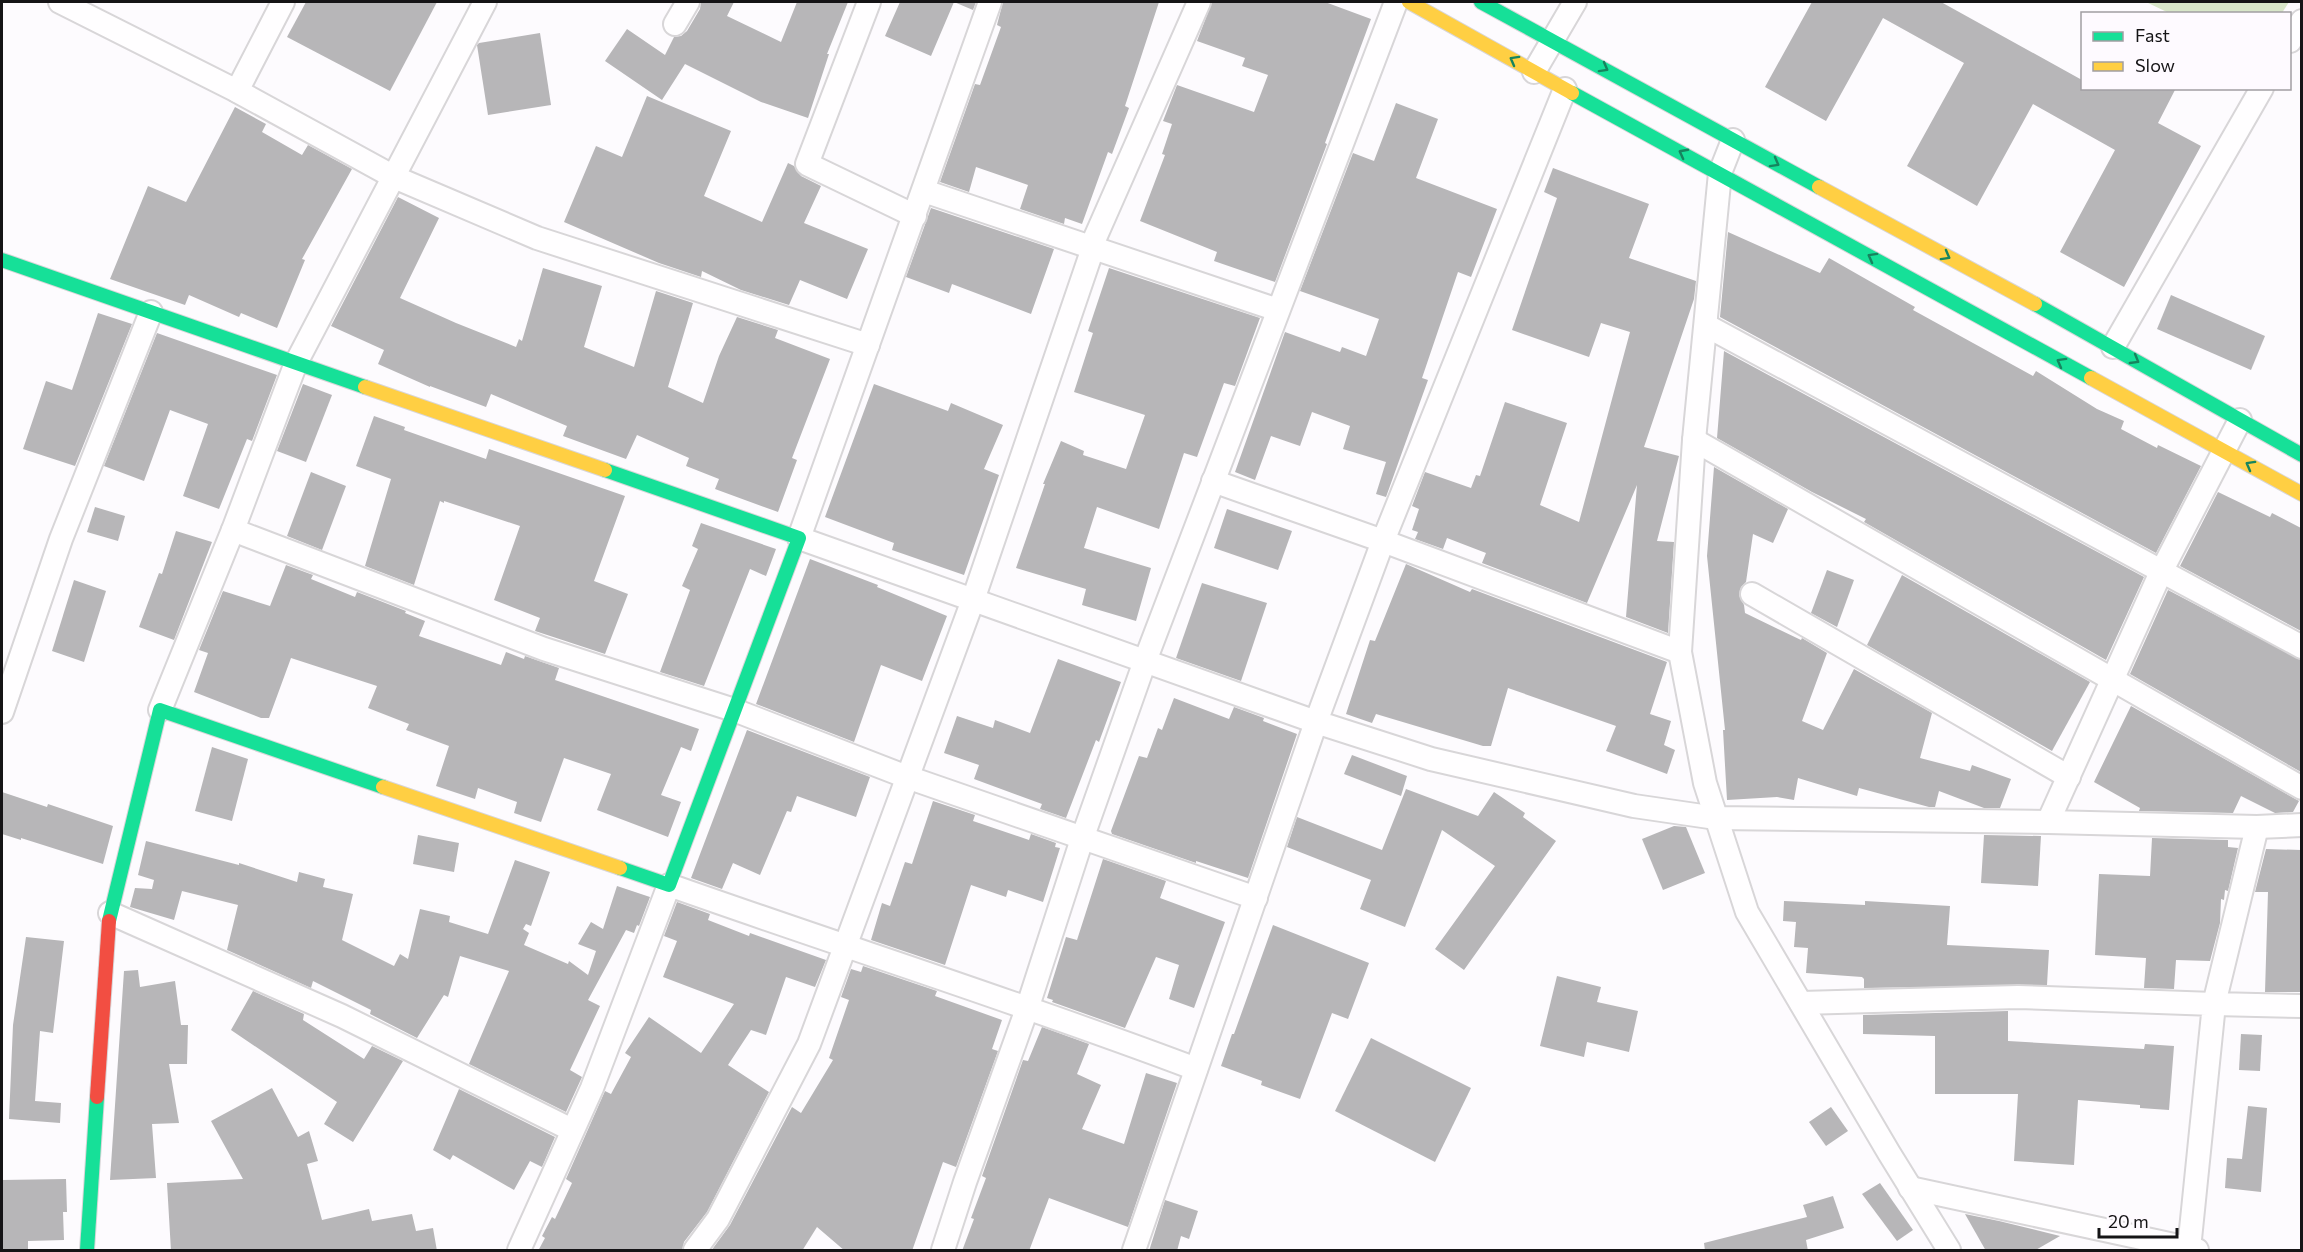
<svg xmlns="http://www.w3.org/2000/svg" width="2303" height="1252" font-family="Commissioner,sans-serif">
<style>
.green{fill:#d8e6c9}
.building{fill:#b7b6b8}
.lines{fill:none;stroke-linecap:round;stroke-linejoin:round}
.street-casing{stroke:#d8d6d8;stroke-width:26}
.fast-casing{stroke:#d8d6d8;stroke-width:16}
.slow-casing{stroke:#d8d6d8;stroke-width:16}
.jam-casing{stroke:#d8d6d8;stroke-width:16}
.street{stroke:#fffeff;stroke-width:22}
.fast{stroke:#16e098;stroke-width:14}
.slow{stroke:#ffcf43;stroke-width:14}
.jam{stroke:#f24e42;stroke-width:14}
.oneway{stroke:#16845e}
</style>
<rect width="100%" height="100%" fill="#fdfbfe"/>
<!-- green -->
<polygon class="green" points="2146,2 2289,2 2282,13 2169,13"/>
<!-- building -->
<g class="building">
<polygon points="306,2 437,2 390,91 287,37"/>
<polygon points="701,2 734,2 727,16 781,42 797,2 848,2 827,54 829,54 808,118 761,102 685,64 662,100 605,61 627,29 665,55 674,37 681,36 687,31 700,9"/>
<polygon points="900,2 976,2 973,10 954,2 931,56 885,36"/>
<polygon points="1003,2 1159,2 1125,106 1129,108 1112,154 1108,152 1082,224 1065,218 1064,224 1020,209 1028,185 976,167 969,192 940,182 975,84 980,85 1001,27 997,25 998,21"/>
<polygon points="1212,2 1325,2 1371,19 1325,143 1327,144 1275,282 1214,261 1217,252 1140,221 1165,155 1162,154 1172,124 1163,121 1177,85 1254,112 1268,75 1242,66 1245,58 1197,41"/>
<polygon points="1812,2 1941,2 2082,80 2082,88 2176,88 2158,123 2201,146 2124,287 2060,252 2115,150 2033,104 1977,206 1907,166 1964,63 1883,18 1826,121 1765,87"/>
<polygon points="540,33 551,105 488,115 477,45 479,43"/>
<polygon points="647,96 731,131 704,196 762,222 788,163 794,166 801,176 821,186 804,223 868,249 847,299 800,280 789,305 741,290 702,271 701,277 659,263 564,222 596,146 622,157"/>
<polygon points="1396,103 1438,119 1416,178 1497,209 1471,277 1458,272 1422,378 1428,380 1386,497 1376,494 1386,462 1343,449 1350,426 1312,412 1300,446 1271,436 1255,480 1235,472 1285,332 1340,352 1342,347 1366,356 1379,319 1300,291 1353,153 1374,161"/>
<polygon points="235,107 266,124 262,132 302,155 308,145 352,169 302,259 305,260 277,328 241,313 239,317 189,295 185,305 110,279 148,186 186,202"/>
<polygon points="1553,168 1649,204 1629,258 1696,281 1694,299 1644,447 1679,456 1657,541 1674,542 1668,633 1626,617 1637,485 1587,603 1482,563 1486,553 1447,538 1443,549 1415,539 1418,532 1412,530 1419,509 1412,506 1425,472 1471,488 1476,475 1480,476 1505,402 1567,423 1540,505 1579,522 1630,332 1601,323 1589,357 1512,330 1557,198 1544,192"/>
<polygon points="398,197 439,218 400,298 456,323 516,347 519,339 522,341 543,268 602,286 584,347 634,367 656,291 693,303 668,387 703,403 719,356 737,317 778,330 775,338 830,359 792,458 797,460 778,512 715,489 719,479 686,466 689,458 637,435 626,459 563,436 567,426 491,394 486,407 430,386 430,387 378,364 384,350 331,326"/>
<polygon points="931,208 1054,249 1031,314 952,284 949,293 906,277"/>
<polygon points="1728,232 1820,273 1829,258 1915,307 1913,310 2033,376 2036,371 2097,409 2124,421 2121,429 2157,448 2158,445 2201,466 2156,553 1720,317"/>
<polygon points="1109,268 1260,318 1235,386 1224,383 1197,457 1184,453 1159,529 1097,507 1084,548 1151,568 1136,621 1082,605 1086,589 1016,568 1045,484 1043,484 1061,441 1084,451 1083,455 1126,469 1145,415 1074,392 1093,333 1088,331"/>
<polygon points="2171,295 2265,336 2251,370 2157,329"/>
<polygon points="98,313 132,324 75,466 23,449 46,381 72,390"/>
<polygon points="157,333 277,375 252,441 247,439 219,509 183,496 208,424 170,410 144,481 104,466"/>
<polygon points="1724,351 2144,577 2106,660 1864,522 1866,519 1812,492 1717,438"/>
<polygon points="303,384 332,395 306,462 277,451"/>
<polygon points="874,384 948,411 951,403 1003,425 984,469 999,475 964,575 892,550 894,543 825,517"/>
<polygon points="374,416 405,427 404,430 486,459 489,449 625,496 594,581 628,594 605,654 535,631 540,618 494,600 520,526 444,501 444,503 440,501 414,585 365,566 391,479 356,466"/>
<polygon points="1714,467 1788,509 1773,543 1753,534 1746,582 1741,587 1739,595 1744,605 1745,613 1801,640 1802,638 1827,653 1802,721 1823,730 1854,669 1932,713 1920,758 1970,771 1972,765 2011,779 2000,808 1984,808 1939,791 1935,807 1929,807 1859,788 1857,796 1798,778 1794,800 1777,797 1727,800 1723,730 1725,730 1707,556"/>
<polygon points="311,472 346,486 322,550 287,536"/>
<polygon points="2218,492 2270,517 2272,513 2301,528 2301,631 2180,566"/>
<polygon points="95,507 125,516 118,541 87,532"/>
<polygon points="1227,509 1292,531 1278,570 1214,548"/>
<polygon points="701,523 776,549 766,576 750,569 704,686 660,672 690,590 682,586 698,549 692,546"/>
<polygon points="176,531 212,542 174,640 139,627 159,573 162,574"/>
<polygon points="810,559 878,585 877,587 947,616 922,681 881,665 854,742 756,704"/>
<polygon points="1406,564 1470,592 1472,589 1667,662 1650,714 1671,721 1664,745 1675,750 1667,774 1606,751 1616,726 1508,688 1491,746 1483,746 1376,714 1372,723 1346,714 1370,640 1375,641"/>
<polygon points="286,565 313,575 311,579 355,597 357,592 406,611 405,613 425,621 419,636 501,665 506,652 524,659 525,656 559,668 555,680 699,729 691,751 681,747 661,795 681,802 668,837 597,810 611,774 564,758 541,822 514,813 517,802 478,788 475,799 436,786 449,746 406,730 409,724 368,708 377,686 291,658 269,718 261,718 194,692 208,653 199,650 223,591 270,606"/>
<polygon points="1827,570 1854,580 1837,627 1811,613"/>
<polygon points="1902,575 2090,682 2052,751 1867,645"/>
<polygon points="74,580 106,591 84,662 52,651"/>
<polygon points="1202,583 1267,603 1241,681 1176,658"/>
<polygon points="2168,590 2301,660 2301,772 2130,674"/>
<polygon points="1058,659 1121,682 1099,742 1096,740 1066,818 1040,809 1042,804 974,779 979,765 944,753 957,716 993,728 995,720 1030,733"/>
<polygon points="1174,698 1229,719 1234,707 1264,718 1263,721 1297,734 1248,878 1196,861 1196,863 1112,834 1111,831 1139,756 1147,758 1158,728 1162,730"/>
<polygon points="2131,706 2299,801 2293,812 2275,813 2241,796 2233,813 2139,811 2140,808 2094,782"/>
<polygon points="747,730 870,777 856,817 797,796 791,812 787,811 760,875 733,863 722,889 691,878"/>
<polygon points="212,747 248,759 232,821 195,811"/>
<polygon points="1352,755 1407,776 1401,796 1344,774"/>
<polygon points="1406,789 1478,816 1494,792 1525,813 1523,817 1556,841 1464,970 1435,949 1495,866 1442,830 1405,927 1360,909 1371,880 1287,847 1297,817 1382,850"/>
<polygon points="2,792 47,807 48,804 113,826 103,864 21,838 21,840 2,834"/>
<polygon points="933,801 975,815 973,821 1029,840 1031,834 1056,843 1055,847 1060,848 1043,902 1008,890 1006,897 971,885 945,965 871,940 882,903 890,906 905,862 912,864"/>
<polygon points="1674,826 1686,827 1705,873 1663,890 1642,839"/>
<polygon points="418,835 459,843 454,872 413,864"/>
<polygon points="1984,835 2041,836 2038,886 1981,883"/>
<polygon points="2152,838 2228,840 2228,847 2238,848 2228,891 2225,890 2224,900 2221,899 2220,923 2210,961 2176,960 2174,989 2144,988 2146,958 2095,955 2099,874 2150,876"/>
<polygon points="146,841 239,865 239,863 297,882 299,872 325,879 323,887 353,894 342,940 394,966 400,954 408,959 420,909 450,916 449,922 488,934 515,860 550,872 531,926 526,924 523,929 529,933 524,945 568,964 569,961 588,975 596,951 578,944 591,922 603,929 617,886 650,897 639,926 637,925 634,933 626,930 588,1000 600,1006 570,1070 582,1077 566,1112 469,1064 509,971 460,956 448,997 444,995 417,1038 370,1014 371,1010 313,981 311,988 227,950 238,905 182,891 174,920 130,907 135,888 152,889 154,880 138,875"/>
<polygon points="2266,849 2301,850 2301,992 2265,992 2268,892 2255,892"/>
<polygon points="1103,859 1166,881 1160,898 1225,922 1194,1008 1169,999 1179,965 1156,957 1125,1028 1052,1002 1053,1000 1047,998 1066,937 1077,940"/>
<polygon points="1784,901 1865,905 1865,901 1950,906 1947,945 2049,950 2047,985 1864,988 1864,979 1862,977 1806,973 1808,948 1794,947 1796,922 1783,921"/>
<polygon points="677,902 710,914 708,920 749,936 750,933 826,960 815,987 786,977 766,1035 751,1030 728,1065 769,1092 707,1212 684,1242 682,1251 538,1251 545,1238 542,1236 552,1217 555,1219 572,1183 566,1179 605,1091 611,1094 631,1057 625,1053 649,1017 701,1053 734,1004 663,977 677,941 664,936"/>
<polygon points="1273,925 1369,963 1348,1019 1332,1013 1300,1099 1261,1085 1262,1081 1221,1066 1232,1034 1234,1034"/>
<polygon points="26,937 64,941 53,1033 40,1031 35,1101 61,1103 60,1123 9,1119 13,1025"/>
<polygon points="863,966 937,991 935,996 1002,1020 992,1049 998,1051 956,1167 943,1162 912,1251 845,1251 817,1227 802,1251 711,1251 730,1225 792,1107 801,1113 833,1060 829,1058 849,1000 841,997 851,969 861,972"/>
<polygon points="138,970 140,987 175,981 181,1025 188,1025 187,1064 169,1064 179,1123 152,1124 156,1178 110,1180 124,971"/>
<polygon points="1557,976 1601,987 1597,1002 1638,1011 1629,1052 1587,1042 1584,1057 1540,1046"/>
<polygon points="253,991 304,1014 303,1020 364,1059 372,1046 403,1061 353,1142 324,1124 337,1102 231,1030"/>
<polygon points="2008,1011 2008,1041 2144,1049 2145,1044 2174,1046 2169,1110 2140,1108 2140,1105 2078,1100 2074,1165 2014,1161 2018,1094 1935,1094 1935,1036 1863,1034 1863,1015"/>
<polygon points="1042,1027 1089,1044 1077,1074 1101,1085 1082,1129 1124,1144 1146,1073 1177,1083 1128,1227 1049,1198 1029,1251 962,1251 974,1219 971,1218 986,1178 982,1176 1023,1060 1028,1061"/>
<polygon points="2241,1034 2262,1035 2260,1071 2239,1070"/>
<polygon points="1371,1038 1471,1088 1435,1162 1335,1111"/>
<polygon points="272,1088 298,1137 309,1131 318,1161 307,1164 322,1220 369,1209 372,1221 412,1214 416,1231 433,1228 437,1251 171,1251 167,1183 243,1179 211,1121"/>
<polygon points="459,1089 555,1137 542,1167 530,1161 514,1190 453,1155 450,1160 433,1150"/>
<polygon points="2248,1106 2267,1108 2261,1192 2225,1188 2227,1158 2242,1159"/>
<polygon points="1831,1107 1848,1131 1826,1146 1809,1122"/>
<polygon points="66,1179 67,1212 63,1212 64,1240 28,1241 28,1251 2,1251 2,1180"/>
<polygon points="1880,1183 1913,1230 1897,1241 1862,1194"/>
<polygon points="1833,1196 1844,1228 1806,1240 1808,1251 1705,1251 1704,1243 1807,1217 1803,1205"/>
<polygon points="1165,1200 1198,1211 1189,1239 1181,1236 1177,1251 1149,1251"/>
<polygon points="1965,1214 1999,1221 2060,1236 2034,1251 1986,1251"/>
</g>
<g class="lines">
<defs>
<g id="street">
<polyline points="60,2 237,91 394,177 537,238 868,345"/>
<polyline points="869,2 807,164 915,216"/>
<polyline points="990,2 799,538 1316,722 1134,1250"/>
<polyline points="675,24 688,2"/>
<polyline points="2290,41 2302,21"/>
<polyline points="1534,72 1575,2"/>
<polyline points="1565,89 1383,541 1316,722 1431,759 1634,806 1716,818 2048,822 2257,827 2302,825"/>
<polyline points="237,91 283,2"/>
<polyline points="1733,140 1720,173 1694,440 1680,652 1705,783 1747,912 1889,1153 1949,1250"/>
<polyline points="924,191 1278,310"/>
<polyline points="1707,326 2302,647"/>
<polyline points="2113,347 2262,88"/>
<polyline points="1694,440 2302,788"/>
<polyline points="1213,481 1383,541 1680,652"/>
<polyline points="233,530 544,649 734,710 907,777 1256,898"/>
<polyline points="1752,594 2069,777"/>
<polyline points="160,710 233,530 296,363 485,2"/>
<polyline points="2,712 61,539 151,312"/>
<polyline points="2048,822 2161,572 2240,420"/>
<polyline points="2257,827 2214,1004 2302,1006"/>
<polyline points="110,913 342,1016 572,1130"/>
<polyline points="1801,1003 2018,997 2214,1004 2189,1249"/>
<polyline points="1910,1188 2197,1250"/>
<path d="M519,1250L592,1088L669,885C844,947 1022,1003 1196,1069"/>
<polyline points="695,1250 718,1219 809,1044 973,600 1093,248 1095,248 1091,247 1199,2"/>
<polyline points="943,1250 965,1182 1028,1006 1082,839 1145,661 1396,2"/>
</g>
<g id="fast">
<polyline points="1481,2 1819,187"/>
<polyline points="1572,93 2091,378"/>
<polyline points="2,260 365,387"/>
<polyline points="2035,304 2302,455"/>
<polyline points="605,470 799,538 669,885 620,868"/>
<polyline points="109,921 160,710 383,787"/>
<polyline points="87,1250 97,1097"/>
</g>
<g id="slow">
<polyline points="1409,2 1572,93"/>
<polyline points="1819,187 2035,304"/>
<polyline points="2091,378 2302,494"/>
<polyline points="365,387 605,470"/>
<polyline points="383,787 620,868"/>
</g>
<polyline id="jam" points="97,1097 109,921"/>
</defs>
<!-- street casing -->
<use href="#street" class="street-casing"/>
<!-- fast casing -->
<use href="#fast" class="fast-casing"/>
<!-- slow casing -->
<use href="#slow" class="slow-casing"/>
<!-- jam casing -->
<use href="#jam" class="jam-casing"/>
<!-- street -->
<use href="#street" class="street"/>
<!-- fast -->
<use href="#fast" class="fast"/>
<!-- slow -->
<use href="#slow" class="slow"/>
<!-- jam -->
<use href="#jam" class="jam"/>
</g>
<!-- one-way arrows -->
<defs><path id="oneway-chevron" d="M-2-3.5L2.5 0L-2 3.5" fill="none" stroke-width="1.6" stroke-linecap="round" stroke-linejoin="round" transform="scale(1.5)"/></defs>
<g class="oneway">
<use href="#oneway-chevron" transform="translate(1514 60) rotate(-151)"/>
<use href="#oneway-chevron" transform="translate(1604 68) rotate(29)"/>
<use href="#oneway-chevron" transform="translate(1683 153) rotate(-152)"/>
<use href="#oneway-chevron" transform="translate(1775 163) rotate(29)"/>
<use href="#oneway-chevron" transform="translate(1946 256) rotate(29)"/>
<use href="#oneway-chevron" transform="translate(1872 257) rotate(-151)"/>
<use href="#oneway-chevron" transform="translate(2135 360) rotate(30)"/>
<use href="#oneway-chevron" transform="translate(2061 362) rotate(-151)"/>
<use href="#oneway-chevron" transform="translate(2250 465) rotate(-151)"/>
</g>
<!-- border -->
<rect width="2303" height="1252" fill="none" stroke="#151416" stroke-width="6"/>
<!-- legend -->
<rect x="2081" y="12" width="210" height="78" fill="#fefaff" stroke="#a19ea2" stroke-width="1.5"/>
<rect x="2093" y="32" width="30" height="9" fill="#16e098" stroke="#a19ea2" stroke-width="1.5"/>
<text x="2135" y="42" font-size="18" fill="#151416">Fast</text>
<rect x="2093" y="62" width="30" height="9" fill="#ffcf43" stroke="#a19ea2" stroke-width="1.5"/>
<text x="2135" y="72" font-size="18" fill="#151416">Slow</text>
<!-- scale -->
<path d="M2099 1228v9h78v-9" fill="none" stroke="#151416" stroke-width="3"/>
<text x="2108" y="1228" font-size="18" fill="#151416" stroke="#fefaff" stroke-width="4.5" paint-order="stroke">20 m</text>
</svg>
